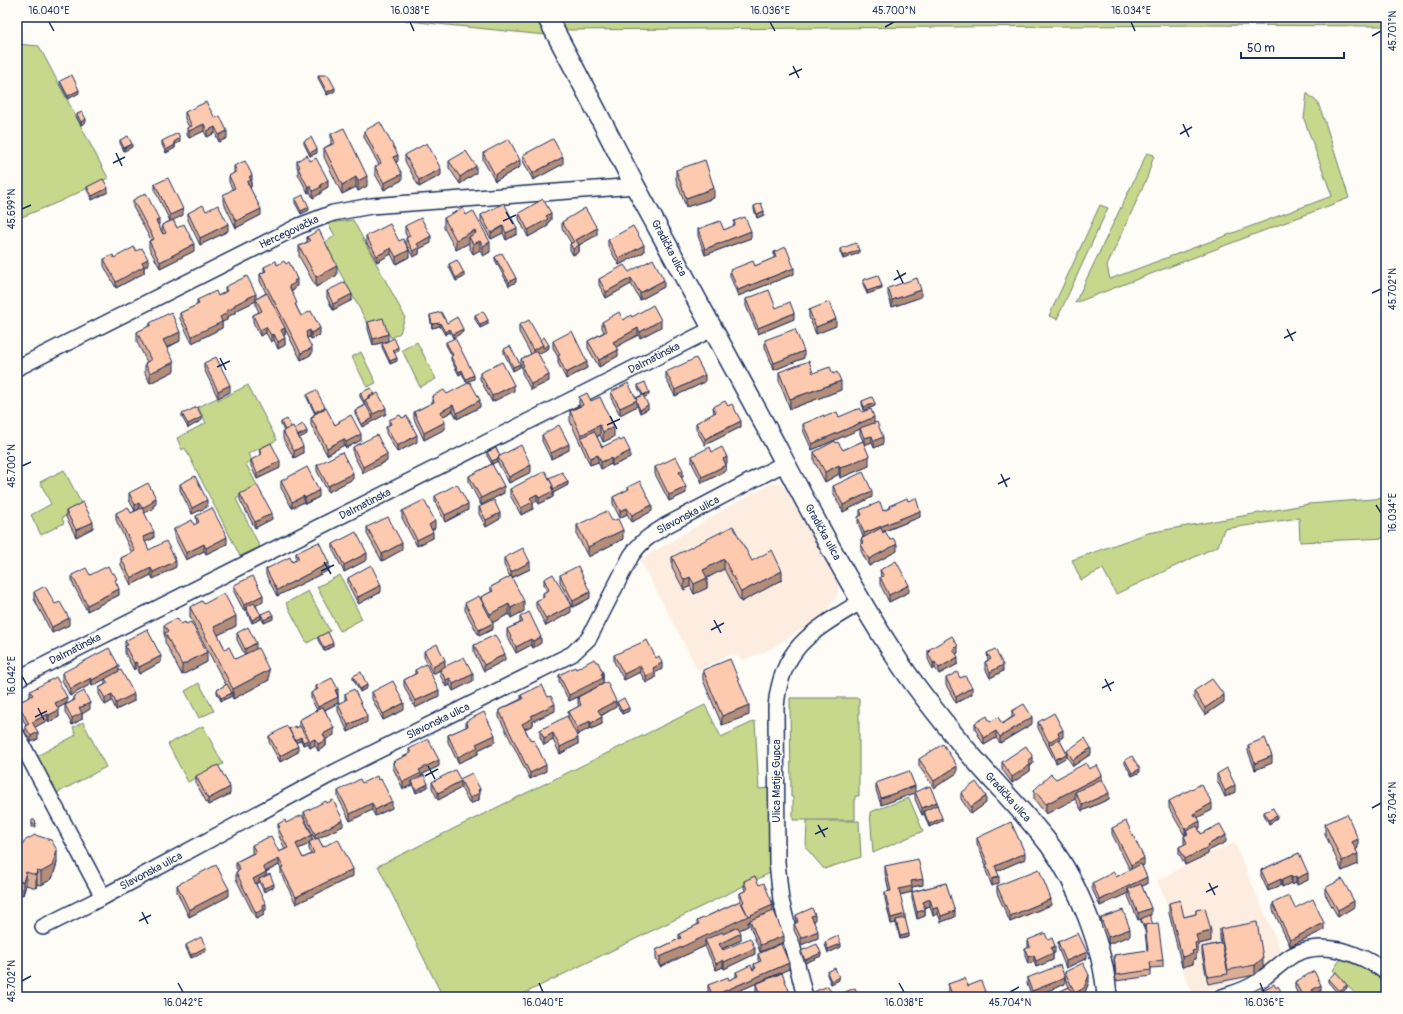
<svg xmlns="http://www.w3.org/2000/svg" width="1403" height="1014" font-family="Pangolin,sans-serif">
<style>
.built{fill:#fdede1}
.green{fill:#c7d78b;stroke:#718374}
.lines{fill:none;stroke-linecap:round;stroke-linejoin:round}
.minor-casing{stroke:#1b2f5e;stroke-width:18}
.tertiary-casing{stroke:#1b2f5e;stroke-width:22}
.minor{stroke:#fdfcf7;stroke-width:15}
.tertiary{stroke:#fdfcf7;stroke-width:19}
.wall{fill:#daae96;stroke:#1b2f5e;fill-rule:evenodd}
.shaded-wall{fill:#b28d7a;stroke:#1b2f5e}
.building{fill:#fecaaf;stroke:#1b2f5e}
.ticks{fill:none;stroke:#1b2f5e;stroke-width:1.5}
.labels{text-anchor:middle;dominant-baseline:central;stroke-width:3;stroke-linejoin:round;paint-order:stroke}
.street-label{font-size:11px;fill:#1b2f5e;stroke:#fdfcf7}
.neatline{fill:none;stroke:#1b2f5e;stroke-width:1.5}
.ticks-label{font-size:10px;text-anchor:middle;fill:#1b2f5e}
</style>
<rect width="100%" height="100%" fill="#fdfcf7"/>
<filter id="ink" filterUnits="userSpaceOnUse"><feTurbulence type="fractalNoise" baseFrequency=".025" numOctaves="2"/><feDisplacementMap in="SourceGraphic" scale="8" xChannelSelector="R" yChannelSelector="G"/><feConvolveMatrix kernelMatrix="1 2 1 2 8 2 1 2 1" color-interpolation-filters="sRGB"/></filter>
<g filter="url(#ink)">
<!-- built -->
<g class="built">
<polygon points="772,483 782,484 785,488 839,585 837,595 827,611 815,621 765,652 743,660 732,654 698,670 640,560 723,510"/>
<polygon points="1234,842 1282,954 1255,975 1192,996 1182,967 1165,898 1157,881 1185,865"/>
</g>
<!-- green -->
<g class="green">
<polygon points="369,17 536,17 545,35"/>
<polygon points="558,17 1386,17 1386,26 1202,25 564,30"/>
<polygon points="17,44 39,46 108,178 61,201 17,219"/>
<polygon points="1307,93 1318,103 1325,122 1349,198 1075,303 1147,153 1154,155 1147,178 1107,266 1110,279 1332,196 1304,119"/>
<polygon points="1100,205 1108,208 1057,319 1049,316"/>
<polygon points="353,220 405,317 400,333 391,338 381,320 369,326 324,243 335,236 328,223"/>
<polygon points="417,342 436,379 420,387 402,350"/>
<polygon points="361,352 376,383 367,387 352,357"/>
<polygon points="248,385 277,440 248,454 252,461 246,464 258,487 236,499 260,547 240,556 185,448 182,450 177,438 206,423 198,407 217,398 218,400"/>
<polygon points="64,470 83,507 62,518 64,523 41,535 31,515 51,504 40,482"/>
<polygon points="1386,498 1386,538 1300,542 1299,518 1224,529 1218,546 1116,594 1103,569 1081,580 1072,560 1148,533 1309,504"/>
<polygon points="340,575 362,619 340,631 317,587"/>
<polygon points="308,591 330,631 307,643 286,603"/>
<polygon points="199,683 214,711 199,718 185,691"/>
<polygon points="790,698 859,698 859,796 855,796 855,820 793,820 793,797 791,797"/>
<polygon points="705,705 721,737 755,721 759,789 770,788 772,872 517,997 443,997 378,866"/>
<polygon points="83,722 106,767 57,793 37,756 76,735 73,728"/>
<polygon points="203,726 223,764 188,782 168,744"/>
<polygon points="909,798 923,831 873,853 870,812"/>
<polygon points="807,821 859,821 861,857 824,869 806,848"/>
<polygon points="1342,957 1376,972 1386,979 1386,997 1358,997 1333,970"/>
</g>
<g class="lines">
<defs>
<g id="minor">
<polyline points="17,368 299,226 333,213 371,206 636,186"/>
<polyline points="17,679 712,329"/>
<polyline points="17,735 103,897"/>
<path d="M43,927L103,897L335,772L572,654L589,638L631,556C642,540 651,535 667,525L785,463"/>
<path d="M805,997L781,900L777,862L776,707C781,646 814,630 862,601"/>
<path d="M1222,997C1234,993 1246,990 1256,983C1269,975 1280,963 1293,955C1323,939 1360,953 1386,972"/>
</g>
<path id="tertiary" d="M547,17C577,72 605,128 634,184C680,270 727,355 773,440C812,514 851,589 897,659C915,687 937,714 959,741C987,776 1021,808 1049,844C1078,883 1104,948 1107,997"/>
</defs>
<!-- minor casing -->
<use href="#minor" class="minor-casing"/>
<!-- tertiary casing -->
<use href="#tertiary" class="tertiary-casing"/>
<!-- minor -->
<use href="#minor" class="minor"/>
<!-- tertiary -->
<use href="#tertiary" class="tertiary"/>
</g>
<!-- wall -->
<g class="wall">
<polygon points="318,75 335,91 327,95 318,78"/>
<polygon points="60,81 79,93 68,99 60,84"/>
<polygon points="185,112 215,118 227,138 219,142 215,133 207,137 204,131 189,138 187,135 187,128 189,127 185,119"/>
<polygon points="77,114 86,122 81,125 77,118"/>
<polygon points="364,131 398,161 396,162 402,180 384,190 375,174 375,167 379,165 364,137"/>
<polygon points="331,134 367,186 358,191 356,187 342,194 324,157 324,148 331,144"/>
<polygon points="120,140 132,147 124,151 120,143"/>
<polygon points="162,141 180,142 175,144 175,148 166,153 162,145"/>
<polygon points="304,141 317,153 310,156 304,144"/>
<polygon points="483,153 520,167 495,181 483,160"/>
<polygon points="405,155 441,175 419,187 405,161"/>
<polygon points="523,155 563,164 533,180 523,161"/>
<polygon points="297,161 310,161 328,187 321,191 321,193 313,198 310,192 308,193 298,174 298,169 297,167"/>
<polygon points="449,161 476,173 460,184 449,168"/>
<polygon points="234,166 252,181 251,182 251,187 250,188 261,215 236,228 223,201 223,195 233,190 229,182 229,176 234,173"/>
<polygon points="676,170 714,198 686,207 676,180"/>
<polygon points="155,184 183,215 173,220 177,228 194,251 160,268 149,248 149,241 151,240 133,207 133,200 159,225 158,226 163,234 162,232 162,225 170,221 155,191"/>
<polygon points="87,187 108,192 92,200 87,190"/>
<polygon points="295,199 309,210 301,214 295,203"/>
<polygon points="754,206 764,215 757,218 754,210"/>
<polygon points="206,211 228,231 200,245 188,220 188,213"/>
<polygon points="519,213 551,220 548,222 548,226 528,237 519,219"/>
<polygon points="466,215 490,252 483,256 480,250 473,254 469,247 469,243 456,250 444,228 444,218"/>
<polygon points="481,215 517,234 506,240 503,233 491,239 481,222"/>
<polygon points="734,221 751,238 705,255 698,236 698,229 724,230 734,226"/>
<polygon points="562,222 597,235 579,245 579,252 573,255 570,250 570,244 571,243 562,228"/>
<polygon points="405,226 431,243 419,249 419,254 413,257 406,244 406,238 407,237 405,233"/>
<polygon points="366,236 399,241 409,257 396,264 391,254 377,262 366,242"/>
<polygon points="307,237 337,275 316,287 299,256 299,246 307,242"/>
<polygon points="608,240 644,252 619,265 608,246"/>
<polygon points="840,249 859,253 843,259 840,252"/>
<polygon points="136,251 148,265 144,267 144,273 116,288 104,266 104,259 114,258"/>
<polygon points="774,252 794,274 738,296 730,276 730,270 755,266 774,258"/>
<polygon points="495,257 516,282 509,286 495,260"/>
<polygon points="449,264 464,277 456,281 449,267"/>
<polygon points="277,265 297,286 295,287 295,289 291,292 297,308 301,316 320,335 311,339 310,337 307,338 312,354 301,360 285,329 285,335 284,335 285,345 278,349 274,340 271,342 266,333 260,336 253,322 253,315 259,312 256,306 256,301 235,311 235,313 227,317 227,320 222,322 222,328 192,343 180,319 180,313 197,305 197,300 218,296 225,292 225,287 256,299 266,293 260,281 260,274 264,272 264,267"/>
<polygon points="629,272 664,287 640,300 631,284 606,298 599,285 599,279"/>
<polygon points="863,280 882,289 867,294 863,284"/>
<polygon points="888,288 921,297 892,307 888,295"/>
<polygon points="327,291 352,300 333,310 327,298"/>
<polygon points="746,299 776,308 794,319 758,334 746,306"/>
<polygon points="809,310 836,326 816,334 809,317"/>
<polygon points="430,315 447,323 463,332 453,338 450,332 445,335 440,326 432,328 430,318"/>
<polygon points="475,315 488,324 480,328 475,319"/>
<polygon points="632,317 661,327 640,338 638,335 616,347 618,356 599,367 588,348 588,341 604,332 602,328 602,322 623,320"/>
<polygon points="368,322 388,341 373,345 368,329"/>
<polygon points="150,323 180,341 167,348 174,371 150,383 145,373 145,363 147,362 137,342 137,332 150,326"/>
<polygon points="519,325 540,340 549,348 538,354 549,381 531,390 522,373 522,368 521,366 521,359 531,354 519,332"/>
<polygon points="765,340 804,358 774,370 765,347"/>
<polygon points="553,341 587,368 566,379 558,363 558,357 553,348"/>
<polygon points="446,342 474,379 466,382 462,373 459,375 451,360 451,357 452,356 446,345"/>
<polygon points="382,344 398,351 394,353 397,361 390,364 382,347"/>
<polygon points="504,349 520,367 513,371 504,353"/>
<polygon points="204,363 230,392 218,398 204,369"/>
<polygon points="666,372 705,382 675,396 666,379"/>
<polygon points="779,372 833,374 841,390 790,409 779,381"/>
<polygon points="480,373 514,391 492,402 480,379"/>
<polygon points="638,385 649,395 644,397 648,409 640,413 637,406 620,415 611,398 611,392 636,398 642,395 638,388"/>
<polygon points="360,393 374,395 386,414 362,427 355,414 355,411 365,405 360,397"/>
<polygon points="447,394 480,407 457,419 453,411 442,417 445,429 424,440 414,419 414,412 432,403 432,396"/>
<polygon points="307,395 325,409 335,425 339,423 339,421 361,440 346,448 344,445 327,455 311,425 311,418 313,417 313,415 315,414 307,398"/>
<polygon points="579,397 591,401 614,437 603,442 600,435 597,437 602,447 630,458 612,466 611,464 601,469 598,462 590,465 570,421 570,411 579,406"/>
<polygon points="862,401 875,406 864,410 862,404"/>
<polygon points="728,406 741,427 705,445 696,429 696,423 714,414 713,407"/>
<polygon points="862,412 874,423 883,444 874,448 872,442 864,445 869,466 840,478 839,474 825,482 814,461 814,452 836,443 843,450 863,441 860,434 860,429 812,450 803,430 803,424 824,417 839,417"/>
<polygon points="182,414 202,420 188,428 182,417"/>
<polygon points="402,418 417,442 397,452 386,433 386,427 389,425 389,420"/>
<polygon points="281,422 294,429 307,434 299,438 303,453 294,458 283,438 283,431 284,431 281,425"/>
<polygon points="542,435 569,450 551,459 542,441"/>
<polygon points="353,447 387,461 363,473 353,454"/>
<polygon points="259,449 280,468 257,479 251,466 251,460 260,456"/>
<polygon points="487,452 500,456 531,472 509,483 498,463 498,461 492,464 504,493 481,505 469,482 469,476 492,464 487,456"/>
<polygon points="712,452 727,463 726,464 726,471 702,483 692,463 692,456"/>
<polygon points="317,465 353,479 328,492 317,471"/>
<polygon points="655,467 683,477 681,477 686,493 669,501 655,474"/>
<polygon points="549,478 568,485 553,493 553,497 539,504 537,501 533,503 533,509 521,515 510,495 510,489"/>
<polygon points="281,481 319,497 305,504 304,502 292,508 281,488"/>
<polygon points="180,484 207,507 192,514 180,490"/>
<polygon points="833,486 872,497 843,512 833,492"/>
<polygon points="628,487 652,511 632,522 627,514 620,518 613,504 613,497 628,490"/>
<polygon points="129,493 156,504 153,506 153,509 144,513 154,538 145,542 149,550 176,567 153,579 151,575 131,585 121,565 121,558 132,553 116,520 116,513 131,513 135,511 129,500"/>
<polygon points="240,494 272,519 255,528 240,500"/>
<polygon points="435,496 468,510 445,522 435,502"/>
<polygon points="908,501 920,517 883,532 890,540 897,551 869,566 861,551 861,539 863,537 858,523 858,517 860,516 860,510 883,511 889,508 889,506"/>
<polygon points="479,507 500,519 486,527 479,514"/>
<polygon points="66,511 93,528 76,537 66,517"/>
<polygon points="402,511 435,528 432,530 433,538 417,546 402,518"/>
<polygon points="196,516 227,544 206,554 204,551 186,560 174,536 174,529 194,525 197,524"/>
<polygon points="577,525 623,539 588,557 577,535"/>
<polygon points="367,527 402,550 382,561 367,534"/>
<polygon points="333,544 367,560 344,572 333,550"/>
<polygon points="296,553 329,570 277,596 266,575 266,569 292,562 296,560"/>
<polygon points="672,557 752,561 782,580 741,602 724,569 707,578 707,588 694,594 690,586 684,590 672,567"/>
<polygon points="504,558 530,569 512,578 524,611 511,618 509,614 492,623 493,629 479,636 465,610 465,603 481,600 481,597 491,592 491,587 510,577 504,565"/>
<polygon points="880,570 909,592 889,602 880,584 880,577 881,577"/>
<polygon points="72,575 90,575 117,584 119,595 87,611 72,582"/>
<polygon points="560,575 590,598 573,607 560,582"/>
<polygon points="348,578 381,592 358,604 348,584"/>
<polygon points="544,579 571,612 546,626 536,607 536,601 543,598 543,593 547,591 544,586"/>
<polygon points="234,585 263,602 256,605 261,619 252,623 246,610 244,611 234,592"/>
<polygon points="34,592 69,625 52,633 34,599"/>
<polygon points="204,604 236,626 218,635 225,649 235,659 245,655 237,640 237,633 256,649 269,680 233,699 232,696 221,701 217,693 217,690 226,685 190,617 190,607"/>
<polygon points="261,614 273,619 264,623 261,618"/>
<polygon points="520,617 541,643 533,648 531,645 516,653 507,636 507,629 520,623"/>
<polygon points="181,624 207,662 182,675 165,642 165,636 164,635 164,625"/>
<polygon points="318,637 333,646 324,651 318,640"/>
<polygon points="125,641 161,662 139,674 136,668 134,670 125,653"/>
<polygon points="474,645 505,660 484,671 474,652"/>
<polygon points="928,650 958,653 956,654 958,664 939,674 935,668 933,670 928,659"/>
<polygon points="424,651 445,666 473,681 453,691 450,685 446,687 440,675 440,670 433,674 424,657"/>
<polygon points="987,653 1003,671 990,678 985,668 985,662 988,660"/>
<polygon points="614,655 662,669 655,673 655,678 646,683 640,672 624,680 614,662"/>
<polygon points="596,662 603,673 603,684 616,707 601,716 602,724 591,729 590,728 577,735 578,744 560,754 553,740 544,745 540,737 540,730 568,718 568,712 579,706 578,704 578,697 569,701 559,681 559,675"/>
<polygon points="415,670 439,696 415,708 404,686 404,680 415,674"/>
<polygon points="703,670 749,715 722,725 703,680"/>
<polygon points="119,672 134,701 116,710 112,701 105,705 99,694 99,688 105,684 105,679 92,686 91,684 70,696 62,680 62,673"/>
<polygon points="353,676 367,688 360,692 353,679"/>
<polygon points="946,678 960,678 972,694 956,703 946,685"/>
<polygon points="316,686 338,695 338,703 325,710 334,735 326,739 326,746 318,751 315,745 310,748 308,743 303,745 301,740 296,743 298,752 280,762 269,742 269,736 289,729 296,728 299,727 299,720 317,710 311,699 311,693 316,690"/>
<polygon points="30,691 67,703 58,708 59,717 49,722 48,720 35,727 38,739 31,742 25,732 25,726 26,725 18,710 18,703 30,697"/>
<polygon points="1194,691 1224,702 1205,715 1194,698"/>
<polygon points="372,692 404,710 383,720 372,699"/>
<polygon points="345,694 367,722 348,732 338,711 338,704 345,701"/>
<polygon points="521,695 555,711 533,721 533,725 525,729 546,771 530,779 499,717 499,710 521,699"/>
<polygon points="73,697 90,709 82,714 82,719 72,725 65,712 65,705 73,701"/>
<polygon points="617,702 629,711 622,714 617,705"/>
<polygon points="1012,711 1032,724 1000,743 996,738 984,745 975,729 975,723 990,722 1002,724 1012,717"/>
<polygon points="466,721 495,742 478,750 478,754 458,763 448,742 448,735 466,727"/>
<polygon points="1038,722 1063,737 1059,739 1067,754 1067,751 1091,754 1073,766 1067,757 1056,763 1038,728"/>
<polygon points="1248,745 1272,763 1255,770 1248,751"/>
<polygon points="409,749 439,766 421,775 421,777 428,787 416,793 412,785 403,789 393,768 393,762 409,754"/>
<polygon points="919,759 957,773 934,788 919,766"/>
<polygon points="1125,760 1140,772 1132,776 1125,764"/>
<polygon points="1002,762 1033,764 1030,766 1030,771 1012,783 1002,769"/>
<polygon points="1089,769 1102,779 1109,799 1082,811 1075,799 1046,814 1034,799 1034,790 1056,779"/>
<polygon points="1217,774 1235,792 1225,797 1217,780"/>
<polygon points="196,776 230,794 208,805 196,783"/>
<polygon points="460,779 480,795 479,796 479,800 470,804 461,788 438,800 432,788 432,782"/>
<polygon points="362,783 392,808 375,816 372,810 350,821 338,797 338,791"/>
<polygon points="876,783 915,793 881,805 876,790"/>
<polygon points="915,792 937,802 937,805 942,821 929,827 924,814 922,815 915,799"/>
<polygon points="961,793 986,803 971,814 961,799"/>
<polygon points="1169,801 1212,810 1198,817 1200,828 1198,828 1201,834 1226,842 1208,851 1208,854 1185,865 1179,853 1179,847 1185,844 1184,843 1184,836 1185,836 1169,808"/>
<path d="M304,812L343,826L318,838L323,847L353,876L296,904L281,874V869L279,865L266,872V876L274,887L264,892L259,882L256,884L266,910L264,911V915L256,919L236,879V872L238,871L236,868V862L253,853L252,852V845L279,852L285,849L278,834V824L286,823L312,840L315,839L304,818ZM309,844V849L311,854L303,858L298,849Z"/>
<polygon points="1264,812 1277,819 1269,824 1264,815"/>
<polygon points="35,820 36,827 32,827 32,823"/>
<polygon points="1325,824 1358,848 1356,850 1358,864 1342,871 1325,834"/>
<polygon points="1112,828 1144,865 1142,866 1147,884 1142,886 1151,915 1138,920 1128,896 1128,893 1100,906 1092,889 1092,883 1116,877 1130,870 1112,834"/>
<polygon points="977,838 1025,859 997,871 999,883 992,886 986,871 986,865 977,844"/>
<polygon points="17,849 57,863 52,879 41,885 37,884 36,888 26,885 23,895 17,893"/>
<polygon points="1299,853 1308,880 1297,885 1296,883 1292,885 1291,883 1282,887 1281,885 1268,891 1261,876 1261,870"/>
<polygon points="885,866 923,885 912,887 912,892 900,895 909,937 900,939 896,923 891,924 885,899 885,892 889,891 885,873"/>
<polygon points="744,881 759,885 773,911 784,942 760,952 750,926 750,921 748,922 748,926 739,930 741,940 722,949 723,950 755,954 724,969 723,967 716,970 705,946 660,967 656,959 656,950 679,939 679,934 697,925 697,921 740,901 740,893 745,891 744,887"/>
<polygon points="946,883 955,917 941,922 938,914 933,916 930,906 925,908 925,916 917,919 912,899 912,892"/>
<polygon points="177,885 229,896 189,917 177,892"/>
<polygon points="997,886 1051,905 1010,922 997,893"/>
<polygon points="1325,888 1354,907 1338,917 1325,894"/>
<polygon points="1169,903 1184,917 1196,914 1196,910 1211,941 1198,944 1198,952 1196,953 1196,959 1193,960 1193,964 1182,967 1169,913"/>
<polygon points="1273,903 1295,908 1324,930 1290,946 1273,910"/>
<polygon points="796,915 815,921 813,922 818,938 801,945 794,930 794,924 796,923"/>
<polygon points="1101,918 1130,936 1108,944 1101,924"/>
<polygon points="1141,919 1163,960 1163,967 1151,968 1151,976 1116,981 1114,962 1114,955 1147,951 1145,931 1141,922"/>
<polygon points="1220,929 1263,967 1255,975 1208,984 1202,954 1202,947 1221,943 1220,939"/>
<polygon points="1028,940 1048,940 1055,953 1053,953 1053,960 1036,967 1034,962 1028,964 1025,956 1025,949 1028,948"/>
<polygon points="825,942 841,947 828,953 825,945"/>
<polygon points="1058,942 1087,958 1066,968 1058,948"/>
<polygon points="186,945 206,951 191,958 186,948"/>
<polygon points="801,951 821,956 805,963 801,954"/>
<polygon points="758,954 789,969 725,997 710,997 708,992 708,985 729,980 736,977 736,972 754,969 754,964 759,962 758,960"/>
<polygon points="827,972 839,980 831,984 827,975"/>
<polygon points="1065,972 1089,982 1084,995 1079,997 1049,997 1069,987 1065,978"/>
<polygon points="1027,978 1065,984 1032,997 1027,984"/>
<polygon points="1328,979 1347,988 1339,995 1328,982"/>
<polygon points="1295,982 1321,991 1315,995 1316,997 1299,997 1295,988"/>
<polygon points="756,984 790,997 758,997 756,991"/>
<polygon points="948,984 968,986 987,997 949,997 948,993"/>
</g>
<!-- shaded-wall -->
<g class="shaded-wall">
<polygon points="335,88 335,91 327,95 327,92"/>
<polygon points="79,90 79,93 68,99 68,96"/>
<polygon points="86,119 86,122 81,125 81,122"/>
<polygon points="204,124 204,131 189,138 189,131"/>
<polygon points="215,127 215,133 207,137 207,131"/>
<polygon points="227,131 227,138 219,142 219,135"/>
<polygon points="180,138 180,142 174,145 174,142"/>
<polygon points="132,144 132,147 124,151 124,148"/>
<polygon points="175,145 175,148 166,153 166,150"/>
<polygon points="317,149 317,153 310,156 310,153"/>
<polygon points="398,155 398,161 393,164 393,157"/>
<polygon points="563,157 563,164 533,180 533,173"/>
<polygon points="520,160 520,167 495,181 495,175"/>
<polygon points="476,166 476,173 460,184 460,177"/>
<polygon points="441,169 441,175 419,187 419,180"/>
<polygon points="402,174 402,180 384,190 384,183"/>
<polygon points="252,175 252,181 251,182 251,187 247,189 247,182 249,177"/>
<polygon points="367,176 367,186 358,191 358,181"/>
<polygon points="356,177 356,187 342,194 342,185"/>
<polygon points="328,180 328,187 321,191 321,193 313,198 313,191 320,185"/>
<polygon points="310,186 310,192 308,193 308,187"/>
<polygon points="108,188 108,192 92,200 92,196"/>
<polygon points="714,188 714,198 686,207 686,198"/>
<polygon points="309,207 309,210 301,214 301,211"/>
<polygon points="183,209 183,215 170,222 170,215"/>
<polygon points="261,209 261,215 236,228 236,221"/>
<polygon points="764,211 764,215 757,218 757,214"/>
<polygon points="551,213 551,220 548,222 548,226 528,237 528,230 546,216"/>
<polygon points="159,219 159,225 156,227 156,221"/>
<polygon points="228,224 228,231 200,245 200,238"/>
<polygon points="503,226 503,233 491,239 491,233"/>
<polygon points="517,228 517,234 506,240 506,233"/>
<polygon points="597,228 597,235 579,245 579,252 573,255 573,249 576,240"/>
<polygon points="475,230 475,240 469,237 469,243 456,250 456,240"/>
<polygon points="751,231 751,238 705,255 705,249"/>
<polygon points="431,236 431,243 419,249 419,254 413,257 413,251 417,244"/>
<polygon points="480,241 480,250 473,254 473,244"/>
<polygon points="490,242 490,252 483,256 483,246"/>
<polygon points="194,244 194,251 160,268 160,262"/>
<polygon points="644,245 644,252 619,265 619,259"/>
<polygon points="391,248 391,254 377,262 377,256"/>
<polygon points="409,250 409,257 396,264 396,257"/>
<polygon points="859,250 859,253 843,259 843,256"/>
<polygon points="148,259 148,265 144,267 144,273 116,288 116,282 142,262"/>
<polygon points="337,266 337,275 316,287 316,277"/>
<polygon points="794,268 794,274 738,296 738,290"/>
<polygon points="464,273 464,277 456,281 456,278"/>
<polygon points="516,278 516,282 509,286 509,282"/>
<polygon points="631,278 631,284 606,298 606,292"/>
<polygon points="297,279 297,286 295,287 295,289 289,293 289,286 294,281"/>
<polygon points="664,280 664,287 640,300 640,293"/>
<polygon points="882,286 882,289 867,294 867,291"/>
<polygon points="921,290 921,297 892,307 892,300"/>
<polygon points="256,294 256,301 235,311 235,313 227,317 227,320 222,322 222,328 192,343 192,336 220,317 234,305"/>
<polygon points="352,294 352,300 333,310 333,304"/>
<polygon points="794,313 794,319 758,334 758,328"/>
<polygon points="836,319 836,326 816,334 816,327"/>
<polygon points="488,320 488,324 480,328 480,325"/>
<polygon points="661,320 661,327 640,338 640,332"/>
<polygon points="440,323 440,326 432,328 432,324"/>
<polygon points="266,327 266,333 260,336 260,330"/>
<polygon points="285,328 285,335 281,337 281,330"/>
<polygon points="320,328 320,335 311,339 311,333"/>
<polygon points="638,328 638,335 613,349 613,342"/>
<polygon points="450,329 450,332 445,335 445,332"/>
<polygon points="463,329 463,332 453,338 453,334"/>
<polygon points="310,330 310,337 307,338 307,342 306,343 306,332"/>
<polygon points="180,332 180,341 163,349 163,340"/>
<polygon points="274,334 274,340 271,342 271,335"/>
<polygon points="388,334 388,341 373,345 373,339"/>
<polygon points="285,338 285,345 278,349 278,342"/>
<polygon points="543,345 549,345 549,348 533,357 533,350"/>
<polygon points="398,347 398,351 393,353 393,350"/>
<polygon points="312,348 312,354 301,360 301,353"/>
<polygon points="618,350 618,356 599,367 599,360"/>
<polygon points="804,351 804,358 774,370 774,363"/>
<polygon points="397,358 397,361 390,364 390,361"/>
<polygon points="174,362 174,371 150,383 150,373"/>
<polygon points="587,362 587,368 566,379 566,373"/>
<polygon points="520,364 520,367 513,371 513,367"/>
<polygon points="462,370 462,373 459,375 459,372"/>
<polygon points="474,375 474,379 466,382 466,379"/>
<polygon points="549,375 549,381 531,390 531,384"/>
<polygon points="705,375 705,382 675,396 675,390"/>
<polygon points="841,381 841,390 790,409 790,399"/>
<polygon points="230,385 230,392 218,398 218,391"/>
<polygon points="514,385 514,391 492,402 492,396"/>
<polygon points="649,392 649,395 643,398 643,395"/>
<polygon points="374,393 374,397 368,400 368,396"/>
<polygon points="480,400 480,407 457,419 457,413"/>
<polygon points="637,400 637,406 620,415 620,408"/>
<polygon points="23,402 23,408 17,411 17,405"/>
<polygon points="875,403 875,406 864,410 864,407"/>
<polygon points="453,405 453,411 440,418 440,412"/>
<polygon points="648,405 648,409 640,413 640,410"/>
<polygon points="325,407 325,410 315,415 315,412"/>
<polygon points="386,408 386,414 362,427 362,424 373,418 373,414"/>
<polygon points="202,417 202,420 188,428 188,424"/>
<polygon points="874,417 874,423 812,450 812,444"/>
<polygon points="741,421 741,427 705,445 705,439"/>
<polygon points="445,422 445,429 424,440 424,433"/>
<polygon points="600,425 600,435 583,443 581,438 581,435"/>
<polygon points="614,427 614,437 603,442 603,432"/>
<polygon points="307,431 307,434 296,440 296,436"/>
<polygon points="361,434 361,440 346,448 346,442"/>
<polygon points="417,435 417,442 397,452 397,446"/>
<polygon points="872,436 872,442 864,445 864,438"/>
<polygon points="883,437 883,444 874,448 874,441"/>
<polygon points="344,439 344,445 327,455 327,448"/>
<polygon points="569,444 569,450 551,459 551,453"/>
<polygon points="303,446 303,453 294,458 294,451"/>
<polygon points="630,451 630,458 612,466 612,460"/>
<polygon points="387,454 387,461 363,473 363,467"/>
<polygon points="598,455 598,462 590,465 590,458"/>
<polygon points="869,456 869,466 840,478 840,468"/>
<polygon points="727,457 727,463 723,465 723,459"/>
<polygon points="498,458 498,461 492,464 492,461"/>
<polygon points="611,458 611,464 601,469 601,462"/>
<polygon points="280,461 280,468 257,479 257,473"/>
<polygon points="531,465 531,472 509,483 509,477"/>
<polygon points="726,465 726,471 702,483 702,477"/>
<polygon points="839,465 839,474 825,482 825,472"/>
<polygon points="683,470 683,477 679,479 679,472"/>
<polygon points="353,473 353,479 328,492 328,486"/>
<polygon points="568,482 568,485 553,493 553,497 539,504 539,498 551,487 553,486 553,491 553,489"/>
<polygon points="504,486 504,493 481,505 481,498"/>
<polygon points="686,487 686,493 669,501 669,495"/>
<polygon points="319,490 319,497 305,504 305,498"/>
<polygon points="872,491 872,497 843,512 843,505"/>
<polygon points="537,494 537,501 533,503 533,509 521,515 521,508 530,498"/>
<polygon points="304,496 304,502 292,508 292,502"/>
<polygon points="156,498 156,504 153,506 153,509 142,514 142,508 152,500"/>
<polygon points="207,500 207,507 192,514 192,508"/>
<polygon points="139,503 139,509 135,511 135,505"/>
<polygon points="468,504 468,510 445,522 445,515"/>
<polygon points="652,505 652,511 632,522 632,515"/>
<polygon points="627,508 627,514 620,518 620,511"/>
<polygon points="920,511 920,517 864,539 864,533"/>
<polygon points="272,513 272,519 255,528 255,522"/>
<polygon points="500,513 500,519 486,527 486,520"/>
<polygon points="435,521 435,528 429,531 429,525"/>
<polygon points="93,522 93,528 76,537 76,530"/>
<polygon points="623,530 623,539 588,557 588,547"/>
<polygon points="154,532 154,538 143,543 143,537"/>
<polygon points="433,532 433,538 417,546 417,540"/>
<polygon points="227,537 227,544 206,554 206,548"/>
<polygon points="402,543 402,550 382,561 382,554"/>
<polygon points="204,544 204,551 186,560 186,553"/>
<polygon points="897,544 897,551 869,566 869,559"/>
<polygon points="367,553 367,560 344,572 344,565"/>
<polygon points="724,559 724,569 703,580 703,570"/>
<polygon points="176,561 176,567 153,579 153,572"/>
<polygon points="530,562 530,569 511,578 511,572"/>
<polygon points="329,563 329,570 277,596 277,590"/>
<polygon points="151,568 151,575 131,585 131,578"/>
<polygon points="782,571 782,580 741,602 741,592"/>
<polygon points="690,577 690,586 684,590 684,580"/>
<polygon points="707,578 707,588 694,594 694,584"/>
<polygon points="381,585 381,592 358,604 358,597"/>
<polygon points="909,585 909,592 889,602 889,595"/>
<polygon points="119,589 119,595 87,611 87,605"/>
<polygon points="590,592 590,598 573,607 573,601"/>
<polygon points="263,595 263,602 247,610 246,607 246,610 244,611 244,605"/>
<polygon points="524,601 524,611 511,618 511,608"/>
<polygon points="509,604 509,614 490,624 490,614"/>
<polygon points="571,606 571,612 546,626 546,619"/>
<polygon points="261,615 261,619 252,623 252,620"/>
<polygon points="273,615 273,619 264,623 264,620"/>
<polygon points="236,616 236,626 214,637 214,627"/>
<polygon points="69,618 69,625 52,633 52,627"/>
<polygon points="493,623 493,629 479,636 479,630"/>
<polygon points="541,637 541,643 533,648 533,641"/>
<polygon points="22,639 22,646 17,649 17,642"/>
<polygon points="531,639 531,645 516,653 516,647"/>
<polygon points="256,643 256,650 245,655 245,649"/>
<polygon points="333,643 333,646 324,651 324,648"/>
<polygon points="958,646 958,653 953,656 953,649"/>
<polygon points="207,652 207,662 182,675 182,665"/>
<polygon points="505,654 505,660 484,671 484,665"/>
<polygon points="161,656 161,662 139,674 139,667"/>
<polygon points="958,657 958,664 939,674 939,668"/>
<polygon points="445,660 445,667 433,674 433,667"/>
<polygon points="136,662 136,668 134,670 134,663"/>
<polygon points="935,662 935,668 933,670 933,663"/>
<polygon points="662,663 662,669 655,673 655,678 646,683 646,676 653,668"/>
<polygon points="1003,665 1003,671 990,678 990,672"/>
<polygon points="119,666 119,672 92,686 92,680"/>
<polygon points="640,666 640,672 624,680 624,674"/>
<polygon points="269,670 269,680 233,699 233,689"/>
<polygon points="603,673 603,684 569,701 569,695"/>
<polygon points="473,674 473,681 453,691 453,684"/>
<polygon points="91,678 91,684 70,696 70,689"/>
<polygon points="450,678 450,685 446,687 446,680"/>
<polygon points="367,685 367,688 360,692 360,689"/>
<polygon points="972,687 972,694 956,703 956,697"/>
<polygon points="338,689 338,696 335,690"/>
<polygon points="439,690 439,696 415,708 415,701"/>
<polygon points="232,693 232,696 221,701 221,698"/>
<polygon points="112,694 112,701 105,705 105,698"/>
<polygon points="134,694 134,701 116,710 116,703"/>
<polygon points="1224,695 1224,702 1205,715 1205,708"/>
<polygon points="67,697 67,703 55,710 55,703"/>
<polygon points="338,697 338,703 318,713 318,707"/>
<polygon points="616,701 616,707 598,717 598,710"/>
<polygon points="90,703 90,709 82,714 82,719 72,725 72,718 79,708"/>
<polygon points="404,703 404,710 383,720 383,714"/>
<polygon points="555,704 555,711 533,721 533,725 522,730 522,724 531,716"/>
<polygon points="749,705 749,715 722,725 722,716"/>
<polygon points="629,708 629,711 622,714 622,711"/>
<polygon points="59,710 59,717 49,722 49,715"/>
<polygon points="48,714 48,720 32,729 32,722"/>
<polygon points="367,716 367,722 348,732 348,725"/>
<polygon points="602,717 602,724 591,729 591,723"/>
<polygon points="1032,717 1032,724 1000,743 1000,737"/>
<polygon points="590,721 590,728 577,735 577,728"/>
<polygon points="334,728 334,735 323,741 323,734"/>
<polygon points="1063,730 1063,737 1059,739 1059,743 1049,745 1049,742 1058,733"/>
<polygon points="996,731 996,738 984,745 984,738"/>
<polygon points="38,732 38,739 31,742 31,736"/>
<polygon points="553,733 553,740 544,745 544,738"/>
<polygon points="495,735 495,742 478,750 478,754 458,763 458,757 476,744"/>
<polygon points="301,737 301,740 293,744 293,741"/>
<polygon points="578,738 578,744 560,754 560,747"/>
<polygon points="315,739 315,745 310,748 310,741"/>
<polygon points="308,740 308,743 303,745 303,742"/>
<polygon points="326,740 326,746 318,751 318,744"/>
<polygon points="298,746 298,752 280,762 280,756"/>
<polygon points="1091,748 1091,754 1073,766 1073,760"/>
<polygon points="1067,754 1067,757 1056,763 1056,759"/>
<polygon points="1272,756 1272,763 1255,770 1255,763"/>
<polygon points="1033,757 1033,764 1030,766 1030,771 1012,783 1012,777 1028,761"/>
<polygon points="439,760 439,766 421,775 421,780 412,781 412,785 403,789 403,782 419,770"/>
<polygon points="546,765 546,771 530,779 530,773"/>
<polygon points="957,766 957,773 934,788 934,781"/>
<polygon points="1140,769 1140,772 1132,776 1132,773"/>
<polygon points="1102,775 1102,785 1075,792 1075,799 1046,814 1046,804"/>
<polygon points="461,781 461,788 438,800 438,793"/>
<polygon points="428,784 428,787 416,793 416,790"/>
<polygon points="1235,785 1235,792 1225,797 1225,791"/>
<polygon points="915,786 915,793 881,805 881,798"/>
<polygon points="230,787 230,794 208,805 208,799"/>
<polygon points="480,789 480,795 479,796 479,800 470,804 470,798 478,790"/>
<polygon points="1109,793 1109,799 1082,811 1082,805"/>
<polygon points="986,796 986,803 971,814 971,807"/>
<polygon points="392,801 392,808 375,816 375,810"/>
<polygon points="937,802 937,808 924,811 924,814 922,815 922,808"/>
<polygon points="372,803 372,810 350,821 350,814"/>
<polygon points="1212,803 1212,810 1193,820 1193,814"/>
<polygon points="1277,816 1277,819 1269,824 1269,820"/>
<polygon points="942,818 942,821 929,827 929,824"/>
<polygon points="343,820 343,826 315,840 315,834"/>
<polygon points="1200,821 1200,828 1188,834 1186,831 1186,835 1185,836 1185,829"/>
<polygon points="312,835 312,842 309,842 309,844 296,850 296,844"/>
<polygon points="1226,835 1226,842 1208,851 1208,854 1185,865 1185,859 1207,845"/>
<polygon points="1358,839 1358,848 1352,851 1352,842"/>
<polygon points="57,850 57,863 52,879 41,885 41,872"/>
<polygon points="1025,853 1025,859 995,872 995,866"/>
<polygon points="1358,854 1358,864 1342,871 1342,861"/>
<polygon points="1144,858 1144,865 1131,871 1131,865"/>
<polygon points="279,859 279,865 263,873 263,867"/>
<polygon points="353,869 353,876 296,904 296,897"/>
<polygon points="37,871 37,884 36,888 36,875"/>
<polygon points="26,872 26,885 23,895 23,882"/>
<polygon points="266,872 266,879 259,879 259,882 253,885 253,879"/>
<polygon points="1308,873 1308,880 1297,885 1297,878"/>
<polygon points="999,876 999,883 992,886 992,879"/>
<polygon points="1291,876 1291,883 1282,887 1282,880"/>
<polygon points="1296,876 1296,883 1292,885 1292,878"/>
<polygon points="1147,877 1147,884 1129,892 1128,889 1128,893 1100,906 1100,900"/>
<polygon points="923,879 923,885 912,887 912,892 899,895 899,889 911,881"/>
<polygon points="1281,879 1281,885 1268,891 1268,885"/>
<polygon points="274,884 274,887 264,892 264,888"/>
<polygon points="229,889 229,896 189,917 189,910"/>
<polygon points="930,899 930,906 923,908 923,902"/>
<polygon points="1051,899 1051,905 1010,922 1010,916"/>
<polygon points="1354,901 1354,907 1338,917 1338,910"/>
<polygon points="266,904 266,910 264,911 264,915 256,919 256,913 262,905"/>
<polygon points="773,905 773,912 748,922 748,926 707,945 705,940 705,946 660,967 660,957 746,916"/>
<polygon points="938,907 938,914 933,916 933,909"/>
<polygon points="1151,908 1151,915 1138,920 1138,913"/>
<polygon points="925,910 925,916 917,919 917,912"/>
<polygon points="955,911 955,917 941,922 941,916"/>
<polygon points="905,914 905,921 896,920 896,923 891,924 891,918"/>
<polygon points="815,915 815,921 811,923 811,916"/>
<polygon points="1324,923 1324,930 1290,946 1290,940"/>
<polygon points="1130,929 1130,936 1108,944 1108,937"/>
<polygon points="818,931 818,938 801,945 801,938"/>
<polygon points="1211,931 1211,941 1198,944 1198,952 1196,953 1196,959 1193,960 1193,964 1182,967 1182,957 1192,951 1195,943 1196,935"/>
<polygon points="741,933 741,940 719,950 719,944"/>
<polygon points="909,934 909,937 900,939 900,936"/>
<polygon points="784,936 784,942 760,952 760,945"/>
<polygon points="841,944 841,947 828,953 828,949"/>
<polygon points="1055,946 1055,953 1053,953 1053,960 1036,967 1036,961 1051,948"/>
<polygon points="206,947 206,951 191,958 191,955"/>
<polygon points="755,948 755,954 724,969 724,962"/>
<polygon points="1087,952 1087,958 1066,968 1066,961"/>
<polygon points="821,953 821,956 805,963 805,960"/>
<polygon points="1034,955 1034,962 1028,964 1028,957"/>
<polygon points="1263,958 1263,967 1255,975 1255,965"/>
<polygon points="723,960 723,967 716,970 716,964"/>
<polygon points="789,963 789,969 725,997 713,997 713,996"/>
<polygon points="1089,975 1089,982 1084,995 1079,997 1075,997 1075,993"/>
<polygon points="839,977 839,980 831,984 831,981"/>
<polygon points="1065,978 1065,984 1032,997 1032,991"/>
<polygon points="1321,985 1321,991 1312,996 1312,990"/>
<polygon points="1347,985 1347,988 1339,995 1339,991"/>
<polygon points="790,993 790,997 781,997"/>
</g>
<!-- building -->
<g class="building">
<polygon points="72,75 79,90 68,96 60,81"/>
<polygon points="318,75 328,75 335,88 327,92"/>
<polygon points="206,102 215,118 220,116 227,131 219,135 215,127 207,131 204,124 189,131 187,128 192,126 185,112"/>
<polygon points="82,112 86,119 81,122 77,114"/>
<polygon points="380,122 398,155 393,157 402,174 384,183 375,167 381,163 364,131"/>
<polygon points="344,128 367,176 358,181 356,177 342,185 324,148 335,143 331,134"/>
<polygon points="178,133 180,138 174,142 175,145 166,150 162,141"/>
<polygon points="128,136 132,144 124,148 120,140"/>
<polygon points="311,137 317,149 310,153 304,141"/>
<polygon points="509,139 520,160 495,175 483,153"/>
<polygon points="553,139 563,157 533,173 523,155"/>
<polygon points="427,143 441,169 419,180 405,155"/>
<polygon points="466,151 476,166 460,177 449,161"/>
<polygon points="307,155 310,161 316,158 328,180 320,185 321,187 313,191 310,186 308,187 298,168 300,167 297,161"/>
<polygon points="705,160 714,188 686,198 676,170"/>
<polygon points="245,161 252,175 249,177 251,180 247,182 261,209 236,221 223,195 235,188 229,176 237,171 234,166"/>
<polygon points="168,178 183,209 170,215 155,184"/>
<polygon points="103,179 108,188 92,196 87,187"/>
<polygon points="146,193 159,219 156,221 163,234 166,233 162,225 173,220 177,228 184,224 194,244 160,262 149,241 154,239 133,200"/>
<polygon points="303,195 309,207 301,211 295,199"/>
<polygon points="543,199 551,213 546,216 548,219 528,230 519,213"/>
<polygon points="504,203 517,228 506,233 503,226 491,233 481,215"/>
<polygon points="761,203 764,211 757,214 754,206"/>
<polygon points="203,205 206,211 218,205 228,224 200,238 188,213"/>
<polygon points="463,208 466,215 473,211 490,242 483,246 480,241 473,244 469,237 476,233 475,230 456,240 444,218"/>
<polygon points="585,208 597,228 576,240 579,245 573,249 570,244 574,242 562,222"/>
<polygon points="745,217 751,231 705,249 698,229 720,221 724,230 735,225 734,221"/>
<polygon points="421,218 431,236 417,244 419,247 413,251 406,238 410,236 405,226"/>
<polygon points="390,224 399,241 403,239 409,250 396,257 391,248 377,256 366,236"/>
<polygon points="633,226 644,245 619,259 608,240"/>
<polygon points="319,230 337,266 316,277 299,246 310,241 307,237"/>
<polygon points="856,243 859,250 843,256 840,249"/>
<polygon points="134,247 136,251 142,248 148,259 142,262 144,266 116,282 104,259 113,255 114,258"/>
<polygon points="786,247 794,268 738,290 730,270 753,261 755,266 776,257 774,252"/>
<polygon points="502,253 516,278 509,282 495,257"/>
<polygon points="653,259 664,280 640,293 631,278 606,292 599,279 624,265 629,272"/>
<polygon points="457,260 464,273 456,278 449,264"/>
<polygon points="276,261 277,265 284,261 286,264 289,262 297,279 294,281 295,283 289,286 297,303 295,304 301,316 311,311 320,328 311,333 310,330 306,332 307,336 306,336 312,348 301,353 260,274 266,271 264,267"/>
<polygon points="878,275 882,286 867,291 863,280"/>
<polygon points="247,276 256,294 234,305 235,307 226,311 227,313 220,317 222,322 192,336 180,313 199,304 197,300 216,291 218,296 227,291 225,287"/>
<polygon points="917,278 921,290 892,300 888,288"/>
<polygon points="345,282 352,294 333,304 327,291"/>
<polygon points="769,290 776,308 790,302 794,313 758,328 746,299"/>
<polygon points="267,293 285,328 281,330 285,338 278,342 274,334 271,335 266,327 260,330 253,315 262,311 256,299"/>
<polygon points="829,302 836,319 816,327 809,310"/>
<polygon points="653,305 661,320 640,332 638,328 613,342 618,350 599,360 588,341 607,331 602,322 619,312 623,320 631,315 632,317"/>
<polygon points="483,311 488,320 480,325 475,315"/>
<polygon points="171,312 180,332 163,340 174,362 150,373 145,363 151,360 137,332 151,325 150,323"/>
<polygon points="441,312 447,323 457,317 463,329 453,334 450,329 445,332 440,323 432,324 430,315"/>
<polygon points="383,318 388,334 373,339 368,322"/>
<polygon points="529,320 543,345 533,350 519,325"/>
<polygon points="795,329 804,351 774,363 765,340"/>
<polygon points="572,331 587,362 566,373 558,356 560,355 553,341"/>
<polygon points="544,337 549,345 543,348 543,345 540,340"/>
<polygon points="394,338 398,347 393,350 397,358 390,361 382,344"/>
<polygon points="455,338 474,375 466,379 462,370 459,372 451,357 453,355 446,342"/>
<polygon points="510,346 520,364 513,367 504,349"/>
<polygon points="537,351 549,375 531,384 522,367 524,366 521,359"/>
<polygon points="216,357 230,385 218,391 204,363"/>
<polygon points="696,358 705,375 675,390 666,372"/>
<polygon points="809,361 813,373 830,367 833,374 837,372 841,381 790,399 779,372"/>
<polygon points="502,362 514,385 492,396 480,373"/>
<polygon points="470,382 480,400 457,413 453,405 440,412 445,422 424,433 414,412 434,402 432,396 444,390 447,394"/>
<polygon points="645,382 649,392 643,395 648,405 640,410 637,403 636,398 643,395 638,385"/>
<polygon points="628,383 637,400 620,408 611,392"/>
<polygon points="371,388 374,393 368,396 368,398 365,400 365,403 360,393"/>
<polygon points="17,389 23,402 17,405"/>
<polygon points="316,390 325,407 315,412 307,395"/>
<polygon points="378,393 386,408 373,414 365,400"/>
<polygon points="587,393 591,401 600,397 614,427 603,432 600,425 581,435 570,411 583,405 579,397"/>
<polygon points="872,397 875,403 864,407 862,401"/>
<polygon points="725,401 728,406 732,404 741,421 705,439 696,423 716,412 713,407"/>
<polygon points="366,405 373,418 362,424 355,411"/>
<polygon points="197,407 202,417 188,424 182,414"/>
<polygon points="326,408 335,425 340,422 339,421 351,415 361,434 346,442 344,439 327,448 311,418 314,417 313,415"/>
<polygon points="860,408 862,412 871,409 874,417 812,444 803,424 824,415 824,417 837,412 839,417"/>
<polygon points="400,415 402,418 407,416 417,435 397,446 386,427 391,424 389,420"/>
<polygon points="287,419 291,427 285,430 281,422"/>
<polygon points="877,422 883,437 874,441 872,436 864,438 860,428"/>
<polygon points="303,424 307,431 297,436 294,429"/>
<polygon points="559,425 569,444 551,453 542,435"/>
<polygon points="293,426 303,446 294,451 283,431"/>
<polygon points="594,431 602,447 619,439 620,441 624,439 630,451 612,460 611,458 601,462 598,455 590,458 581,438"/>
<polygon points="377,435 387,454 363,467 353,447"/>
<polygon points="835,441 836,443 838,442 843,450 863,441 869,456 840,468 839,465 825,472 814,452"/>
<polygon points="271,443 280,461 257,473 251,460 262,454 259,449"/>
<polygon points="521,445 531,465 509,477 498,457"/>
<polygon points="710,447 712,452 722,447 727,457 723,459 726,465 702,477 692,456"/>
<polygon points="496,448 500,456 498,457 499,458 492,461 487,452"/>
<polygon points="342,452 353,473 328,486 317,465"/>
<polygon points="676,457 683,470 679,472 686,487 669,495 655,467"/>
<polygon points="492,464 504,486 481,498 469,476"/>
<polygon points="307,467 319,490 305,498 304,496 292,502 281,481"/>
<polygon points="545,471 553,486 551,487 553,491 539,498 537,494 530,498 533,502 521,508 510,489"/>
<polygon points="562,472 568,482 553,489 553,486 549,478"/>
<polygon points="863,472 872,491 843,505 833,486"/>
<polygon points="195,476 207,500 192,508 180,484"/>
<polygon points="640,481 652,505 632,515 627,508 620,511 613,497 629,489 628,487"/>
<polygon points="148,483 156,498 152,500 153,502 142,508 139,503 135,505 129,493"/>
<polygon points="457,484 468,504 445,515 435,496"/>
<polygon points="257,485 272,513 255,522 240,494"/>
<polygon points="907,498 908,501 916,498 920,511 864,533 858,517 862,515 860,510 880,502 883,511 890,508 889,506"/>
<polygon points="424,500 435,521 429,525 433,532 417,540 402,511"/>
<polygon points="494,500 500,513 486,520 479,507"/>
<polygon points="83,502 93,522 76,530 66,511"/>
<polygon points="128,507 131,513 142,508 154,532 143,537 149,550 166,541 176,561 153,572 151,568 131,578 121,558 135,551 116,513"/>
<polygon points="212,508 227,537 206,548 204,544 186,553 174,529 192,520 194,525 199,522 196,516"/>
<polygon points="607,511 612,521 618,519 623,530 588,547 577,525"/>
<polygon points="388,517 402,543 382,554 367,527"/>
<polygon points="733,526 752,561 772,550 782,571 741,592 724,559 703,570 707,578 694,584 690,577 684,580 672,557"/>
<polygon points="881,528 883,533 885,531 890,540 893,538 897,544 869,559 861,544 863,543 861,539"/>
<polygon points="356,532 367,553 344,565 333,544"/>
<polygon points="319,542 329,563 277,590 266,569 290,557 292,562 299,559 296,553"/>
<polygon points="523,548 530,562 511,572 504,558"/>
<polygon points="896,561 909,585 889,595 880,577 884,576 880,570"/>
<polygon points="371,565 381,585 358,597 348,578"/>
<polygon points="108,566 112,574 114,573 117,579 115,580 119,589 87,605 72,575 86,568 90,575"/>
<polygon points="578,566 590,592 573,601 560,575"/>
<polygon points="553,574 571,606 546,619 536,601 544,597 543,593 549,590 544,579"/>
<polygon points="253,576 263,595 244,605 234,585"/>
<polygon points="511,576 524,601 511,608 509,604 490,614 481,597 493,591 491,587"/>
<polygon points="45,586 55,604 60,602 69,618 52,627 34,592"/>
<polygon points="224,593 236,616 214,627 225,649 229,647 235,659 258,648 269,670 233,689 190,607 202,601 204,604"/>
<polygon points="479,596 493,623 479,630 465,603"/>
<polygon points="254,603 261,615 252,620 246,607"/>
<polygon points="270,610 273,615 264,620 261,614"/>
<polygon points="529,612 541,637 533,641 531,639 516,647 507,629 523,622 520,617"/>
<polygon points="177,618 181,624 185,622 186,624 191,622 207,652 182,665 165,633 168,631 164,625"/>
<polygon points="248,627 256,643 245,649 237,633"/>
<polygon points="17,629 22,639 17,642"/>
<polygon points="147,629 161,656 139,667 136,662 134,663 125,646 128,645 125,641"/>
<polygon points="328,632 333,643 324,648 318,637"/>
<polygon points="495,635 505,654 484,665 474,645"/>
<polygon points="952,636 958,646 953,649 958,657 939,668 935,662 933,663 928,653 930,652 928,650"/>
<polygon points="647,640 656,658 659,656 662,663 653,668 655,672 646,676 640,666 624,674 614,655"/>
<polygon points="437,644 445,660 433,667 424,651"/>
<polygon points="109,648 119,666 92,680 91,678 70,689 62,673"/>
<polygon points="995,649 1003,665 990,672 985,662 991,659 987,653"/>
<polygon points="464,657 473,674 453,684 450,678 446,680 440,669"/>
<polygon points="594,659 596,662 598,662 603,673 601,674 603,678 569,695 559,675 575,667 576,669"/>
<polygon points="730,659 749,705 722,716 703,670"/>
<polygon points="426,664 439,690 415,701 404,680 417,673 415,670"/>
<polygon points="121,670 134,694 116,703 112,694 105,698 99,688 108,683 105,679"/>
<polygon points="361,672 367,685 360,689 353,676"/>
<polygon points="957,672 960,678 965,676 972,687 956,697 946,678"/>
<polygon points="56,677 67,697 55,703 59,710 49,715 48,714 32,722 38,732 31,736 25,726 29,724 18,703 33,695 30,691"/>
<polygon points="332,678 338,689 335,690 338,697 318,707 311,693 318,689 316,686"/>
<polygon points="1212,679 1224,695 1205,708 1194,691"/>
<polygon points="393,681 404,703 383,714 372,692"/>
<polygon points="607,682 616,701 598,710 602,717 591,723 590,721 577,728 568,712 581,705 578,697"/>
<polygon points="227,684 232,693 221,698 217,690"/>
<polygon points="542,685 548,697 551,696 555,704 531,716 533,718 522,724 531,741 534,740 546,765 530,773 499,710 523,699 521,695"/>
<polygon points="354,689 367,716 348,725 338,704 347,699 345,694"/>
<polygon points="84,691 90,703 79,708 82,713 72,718 65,705 75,700 73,697"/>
<polygon points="624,698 629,708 622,711 617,702"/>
<polygon points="1024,704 1032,717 1000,737 996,731 984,738 975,723 987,716 990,722 998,717 1002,724 1015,716 1012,711"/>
<polygon points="323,707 334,728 323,734 326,740 318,744 315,739 310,741 299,720"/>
<polygon points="484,712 495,735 476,744 478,747 458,757 448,735 468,726 466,721"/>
<polygon points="1054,713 1063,730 1058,733 1059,736 1049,742 1038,722"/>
<polygon points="567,716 578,738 560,747 553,733 544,738 540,730"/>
<polygon points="287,726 298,746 280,756 269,736"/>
<polygon points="295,726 296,728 300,726 308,740 303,742 301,737 295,740 289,729"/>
<polygon points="1085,738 1091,748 1073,760 1067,751"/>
<polygon points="1265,738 1272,756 1255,763 1248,745"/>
<polygon points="428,739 439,760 419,770 421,773 403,782 393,762 411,753 409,749"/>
<polygon points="1059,739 1067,754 1056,759 1049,745"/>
<polygon points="943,744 957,766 934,781 919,759"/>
<polygon points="1026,746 1033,757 1028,761 1030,765 1012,777 1002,762"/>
<polygon points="1132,756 1140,769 1132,773 1125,760"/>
<polygon points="1086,763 1089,769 1097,765 1102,775 1046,804 1034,790 1051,774 1056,779"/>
<polygon points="218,765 230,787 208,799 196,776"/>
<polygon points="1227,768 1235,785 1225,791 1217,774"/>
<polygon points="455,770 460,779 472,773 480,789 478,790 479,793 470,798 461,781 438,793 432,782"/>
<polygon points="909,771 915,786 881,798 876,783"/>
<polygon points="424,775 428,784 416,790 412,781"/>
<polygon points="377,776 378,780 381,779 392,801 375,810 372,803 350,814 338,791 360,779 362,783"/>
<polygon points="1102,779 1109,793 1082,805 1075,792"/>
<polygon points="976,782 986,796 971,807 961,793"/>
<polygon points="1201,784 1212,803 1193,814 1194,816 1196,815 1200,821 1185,829 1169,801"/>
<polygon points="930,786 937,802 922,808 915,792"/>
<polygon points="333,800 343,820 315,834 304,812 326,801 327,803"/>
<polygon points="937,805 942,818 929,824 924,811"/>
<polygon points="1273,808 1277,816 1269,820 1264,812"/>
<polygon points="1347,814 1358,839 1352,842 1358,854 1342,861 1325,824"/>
<polygon points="302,815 312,835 296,844 303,858 314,853 309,842 318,838 323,847 338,839 353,869 296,897 281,868 283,867 279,859 263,867 266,872 253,879 266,904 262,905 264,909 256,913 236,872 240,870 236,862 256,852 252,845 271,836 279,852 288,848 278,828 280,827 278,824 285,820 286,823"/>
<polygon points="32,820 35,820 36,824 32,824"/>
<polygon points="1126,821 1144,858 1131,865 1112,828"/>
<polygon points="1011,822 1025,853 995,866 999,876 992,879 986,865 988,864 977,838"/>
<polygon points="1220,824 1226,835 1207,845 1208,847 1185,859 1179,847 1187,843 1184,836 1188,834 1186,831 1197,826 1201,834"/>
<polygon points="35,835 51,840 57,850 52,866 41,872 37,871 36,875 26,872 23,882 17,880 17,849 19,844 23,845 24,841"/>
<polygon points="1299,853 1308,873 1297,878 1296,876 1292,878 1291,876 1282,880 1281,879 1268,885 1261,870"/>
<polygon points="918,859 923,879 911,881 912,886 899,889 905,914 891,918 885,892 891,891 885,866"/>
<polygon points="1141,864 1147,877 1100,900 1092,883 1114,872 1116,877"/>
<polygon points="216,865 229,889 189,910 177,885"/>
<polygon points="1039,869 1051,899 1010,916 997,886"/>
<polygon points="270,874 274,884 264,888 259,879"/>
<polygon points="755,876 759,885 764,883 773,905 748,916 742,903 744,902 740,893 747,890 744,881"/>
<polygon points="1342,879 1354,901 1338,910 1325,888"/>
<polygon points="946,883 955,911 941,916 938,907 933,909 930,899 923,902 925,910 917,912 912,892"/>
<polygon points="1141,884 1151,908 1138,913 1128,889"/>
<polygon points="1289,896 1295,908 1313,899 1324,923 1290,940 1273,903"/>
<polygon points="1180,900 1184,917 1196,914 1196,910 1205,908 1211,931 1196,935 1198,942 1195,943 1196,950 1192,951 1193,954 1182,957 1169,903"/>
<polygon points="740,901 748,916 660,957 656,950 681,938 679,934 699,924 697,921"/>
<polygon points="812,908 815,915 811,916 818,931 801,938 794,924 798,922 796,915"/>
<polygon points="1123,910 1130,929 1108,937 1101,918"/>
<polygon points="774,911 784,936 760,945 750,920"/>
<polygon points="1149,915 1153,924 1145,925 1145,928 1141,919"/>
<polygon points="905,918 909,934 900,936 896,920"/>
<polygon points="1257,922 1263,958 1255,965 1228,970 1220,929"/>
<polygon points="1158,923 1163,960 1150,962 1151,970 1116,975 1114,955 1148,950 1145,925"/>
<polygon points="738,927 741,933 719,944 723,950 750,938 755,948 724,962 723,960 716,964 705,940 722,932 723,934"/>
<polygon points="1045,933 1048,940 1052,938 1055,946 1051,948 1053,953 1036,961 1034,955 1028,957 1025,949 1030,947 1028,940"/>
<polygon points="1078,933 1087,952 1066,961 1058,942"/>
<polygon points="838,936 841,944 828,949 825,942"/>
<polygon points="201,937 206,947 191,955 186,945"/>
<polygon points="1222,943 1228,974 1208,977 1202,947"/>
<polygon points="781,944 789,963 713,996 708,985 728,977 729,980 738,976 736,972 751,965 753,970 756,968 754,964 761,961 758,954"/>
<polygon points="817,944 821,953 805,960 801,951"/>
<polygon points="1083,963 1089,975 1084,988 1075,993 1065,972"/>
<polygon points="1060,965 1065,978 1032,991 1027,978"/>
<polygon points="835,968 839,977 831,981 827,972"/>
<polygon points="1314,971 1321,985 1312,990 1316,997 1303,997 1295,982"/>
<polygon points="1336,972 1347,985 1339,991 1328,979"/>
<polygon points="782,973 790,993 781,997 761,997 756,984"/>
<polygon points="965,978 968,986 981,981 987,997 953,997 948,984"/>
<polygon points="1274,984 1276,988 1278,986 1284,997 1267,997 1263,990"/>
<polygon points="828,986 833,996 831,997 813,997 811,993"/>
<polygon points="1069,987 1074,997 1049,997"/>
<polygon points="1261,987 1267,997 1246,997 1245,996"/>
<polygon points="855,988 859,997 864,995 865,997 848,997 845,992"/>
</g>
</g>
<!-- ticks -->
<path class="ticks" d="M49,22L54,31M410,22L414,31M770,22L775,31M1131,22L1135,31M885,27L894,22M1372,36L1381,31M793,66L799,78M789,75L802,69M1183,124L1189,137M1180,134L1192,127M116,153L122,166M113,163L125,157M22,209L31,205M506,212L513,224M503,221L516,215M897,270L903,283M894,280L906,273M1372,293L1381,289M1287,329L1293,341M1284,338L1296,332M220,358L226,370M217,367L230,361M610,416L617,429M607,425L620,419M22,466L31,462M1001,474L1007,487M998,484L1010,478M1376,505L1381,513M324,562L331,574M321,571L334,565M714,620L721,633M711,630L724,623M22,676L27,685M1105,679L1111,691M1102,688L1114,682M38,708L44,720M35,717L47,711M428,766L435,779M425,776L438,769M1372,808L1381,803M818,825L825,837M815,834L828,828M1209,883L1215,895M1206,892L1218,886M142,912L148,924M139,921L151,915M22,981L31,976M178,983L183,992M539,983L543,992M899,983L904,992M1260,983L1264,992M1010,992L1019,987"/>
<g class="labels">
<!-- street labels -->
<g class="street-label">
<text transform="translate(289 232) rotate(-25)">Hercegovačka</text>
<text transform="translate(669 248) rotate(62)">Gradička ulica</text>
<text transform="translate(654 358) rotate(-27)">Dalmatinska</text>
<text transform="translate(365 504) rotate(-27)">Dalmatinska</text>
<text transform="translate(688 515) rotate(-28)">Slavonska ulica</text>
<text transform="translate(823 532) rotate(61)">Gradička ulica</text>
<text transform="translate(75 649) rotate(-27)">Dalmatinska</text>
<text transform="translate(438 721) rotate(-26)">Slavonska ulica</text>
<text transform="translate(776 781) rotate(-90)">Ulica Matije Gupca</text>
<text transform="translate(1008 797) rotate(48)">Gradička ulica</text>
<text transform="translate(151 871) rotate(-28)">Slavonska ulica</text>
</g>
</g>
<!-- margin -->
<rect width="1403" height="1014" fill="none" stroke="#fdfcf7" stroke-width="44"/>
<!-- scale -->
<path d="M1241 52v6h103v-6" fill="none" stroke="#1b2f5e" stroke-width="2"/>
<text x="1247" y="52" font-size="12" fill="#1b2f5e" stroke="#fdfcf7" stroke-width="3" paint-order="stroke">50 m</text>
<rect x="22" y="22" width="1359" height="970" class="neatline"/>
<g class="ticks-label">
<text x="49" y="14">16.040°E</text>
<text x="410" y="14">16.038°E</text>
<text x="770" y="14">16.036°E</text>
<text x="894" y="14">45.700°N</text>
<text x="1131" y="14">16.034°E</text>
<text transform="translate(1392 31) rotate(-90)" y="4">45.701°N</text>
<text transform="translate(11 209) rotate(-90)" y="4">45.699°N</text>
<text transform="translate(1392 289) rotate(-90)" y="4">45.702°N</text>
<text transform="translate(11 466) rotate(-90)" y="4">45.700°N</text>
<text transform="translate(1392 513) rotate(-90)" y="4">16.034°E</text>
<text transform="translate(11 676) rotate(-90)" y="4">16.042°E</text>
<text transform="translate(1392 803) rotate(-90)" y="4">45.704°N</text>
<text transform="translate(11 981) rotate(-90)" y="4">45.702°N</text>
<text x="183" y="1006">16.042°E</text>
<text x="543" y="1006">16.040°E</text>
<text x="904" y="1006">16.038°E</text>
<text x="1010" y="1006">45.704°N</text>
<text x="1264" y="1006">16.036°E</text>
</g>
</svg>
